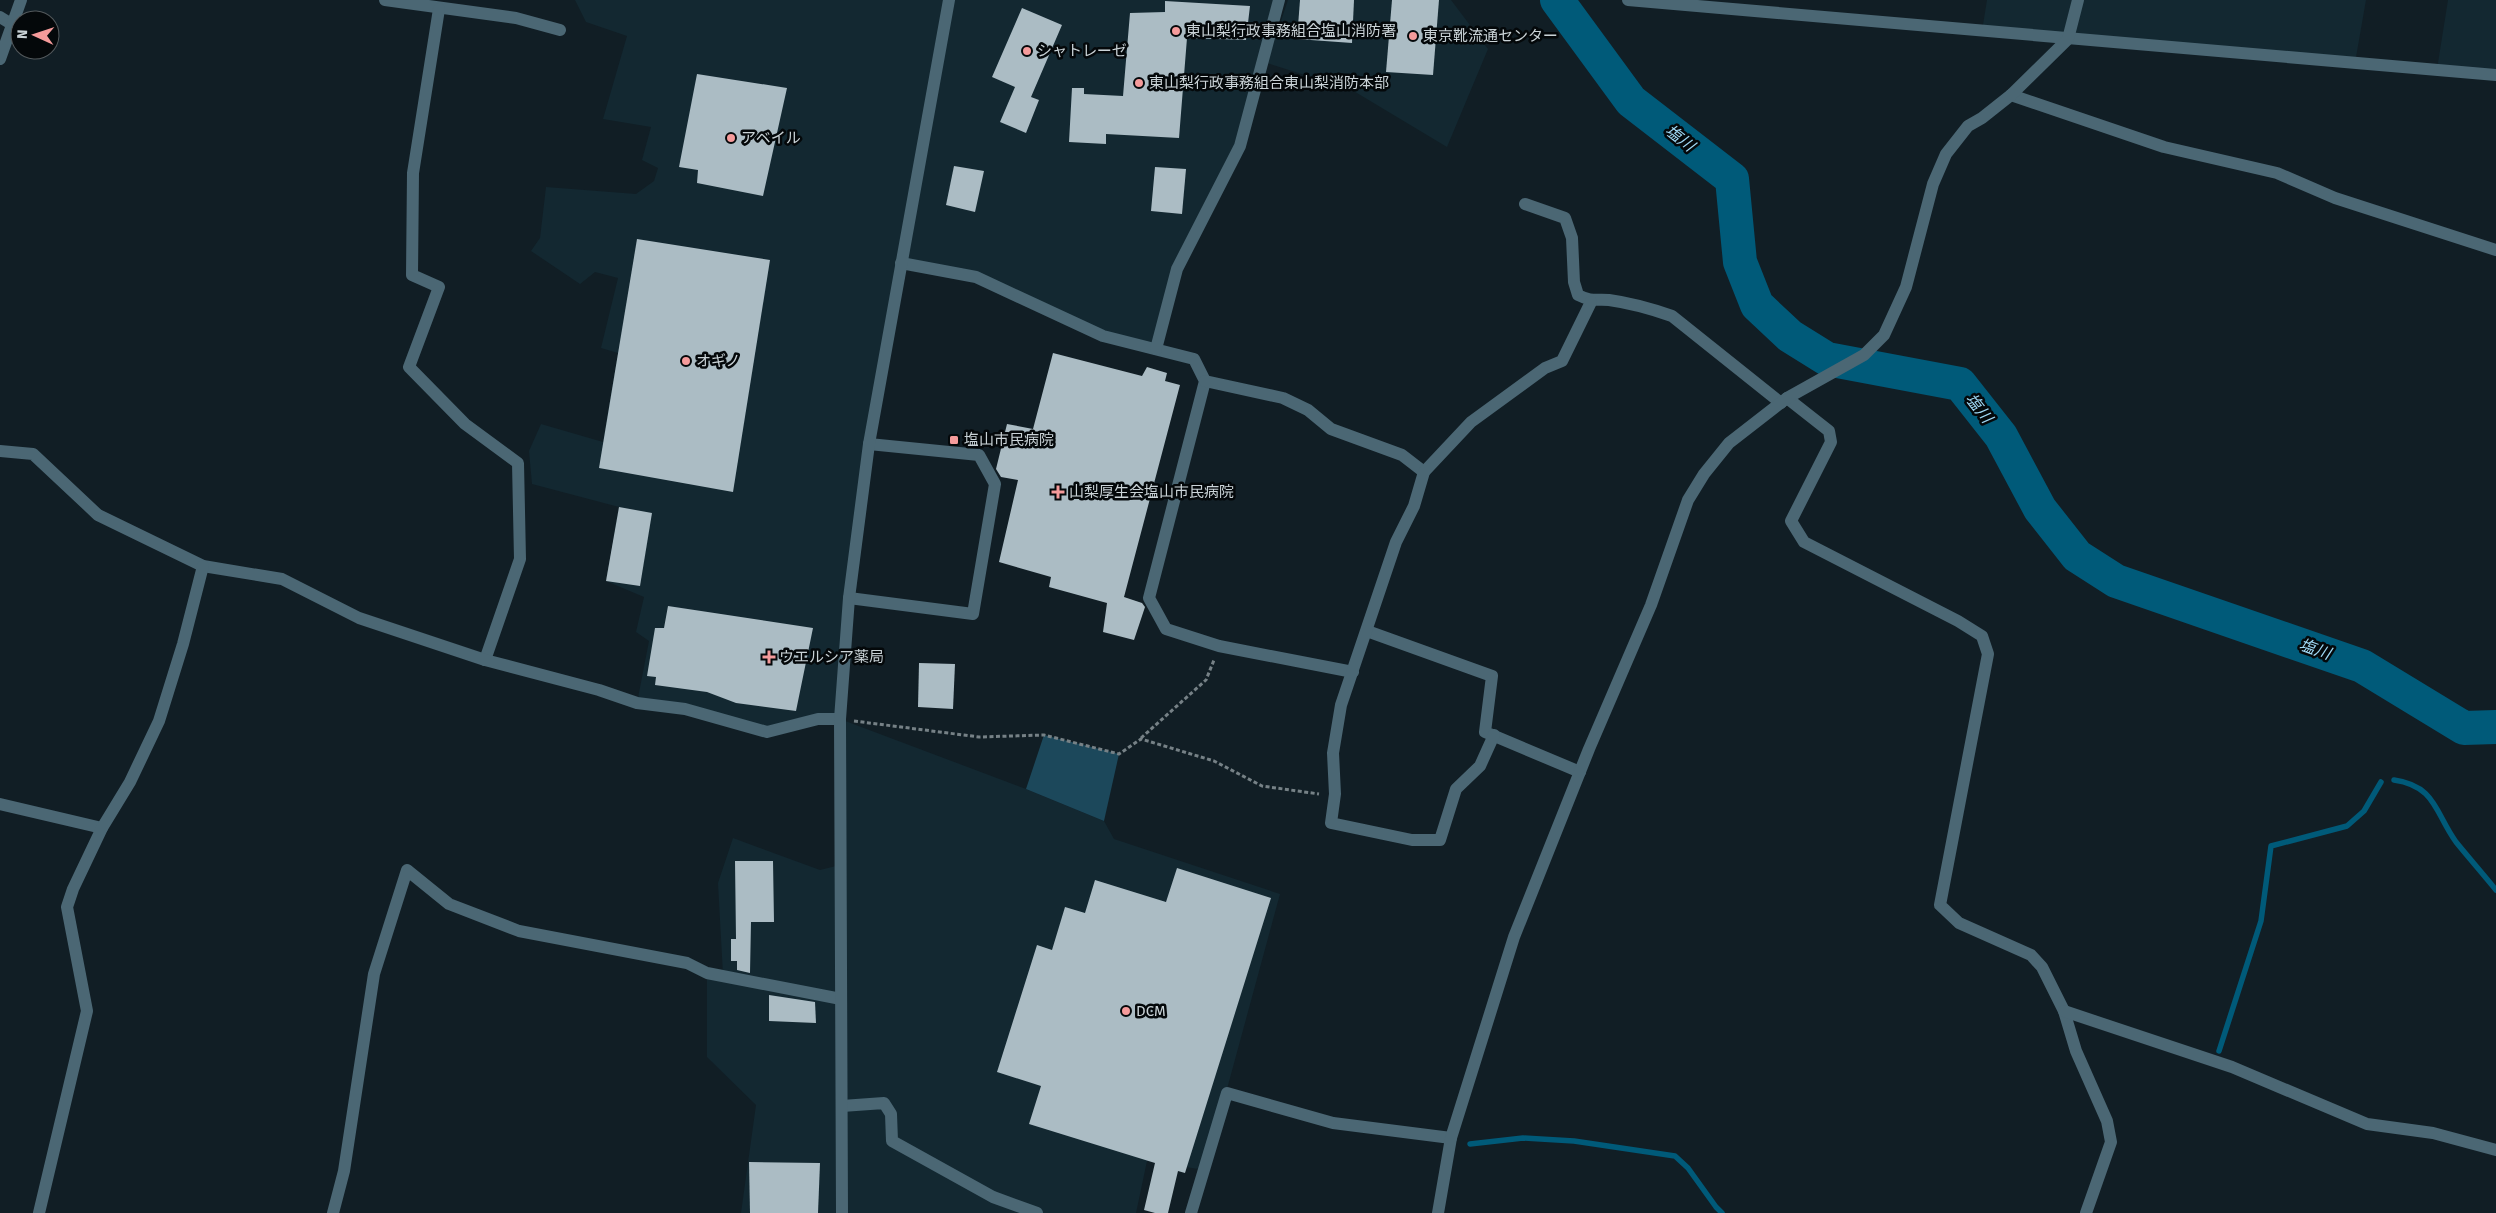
<svg xmlns="http://www.w3.org/2000/svg" width="2496" height="1213" font-family="'Fira Sans','Noto Sans JP',sans-serif">
<style>
.built{fill:#132831}
.green{fill:#1c485b}
.lines{fill:none;stroke-linecap:round;stroke-linejoin:round}
.stream{stroke:#005a79;stroke-width:5.5}
.river{stroke:#005a79;stroke-width:34}
.building{fill:#abbcc4}
.path{stroke:#768186;stroke-width:3;stroke-dasharray:4 2.5;stroke-linecap:butt}
.minor{stroke:#4b6774;stroke-width:12}
.poi-dot{fill:#f59b9b;stroke:#04080a;stroke-width:2}
.labels{text-anchor:middle;dominant-baseline:central;stroke-width:5;stroke-linejoin:round;paint-order:stroke}
.poi-label{font-size:15px;fill:#cad3d7;stroke:#04080a;text-anchor:start}
.water-label{font-size:16px;font-style:italic;fill:#9fd8f4;stroke:#04080a}
</style>
<rect width="100%" height="100%" fill="#111e25"/>
<!-- built -->
<g class="built">
<polygon points="575,0 1279,0 1240,146 1177,269 1156,349 1103,336 976,277 901,263 888,336 840,719 1026,789 1104,821 1114,839 1280,894 1205,1170 1147,1161 1136,1213 741,1213 756,1105 707,1057 707,973 723,975 718,883 733,838 820,870 840,865 840,720 767,732 637,703 649,641 636,632 644,597 606,581 619,507 532,484 529,451 541,424 603,442 618,353 601,348 618,278 595,272 580,284 531,251 540,238 546,187 636,194 654,181 658,168 642,160 651,127 603,119 627,36 586,22"/>
<polygon points="1288,0 1451,0 1488,49 1447,147 1352,90 1267,63"/>
<polygon points="1987,0 2366,0 2355,63 1982,31"/>
<polygon points="2448,0 2496,0 2496,75 2437,69"/>
</g>
<!-- green -->
<polygon class="green" points="1044,735 1119,754 1104,821 1026,789"/>
<g class="lines">
<!-- stream -->
<g class="stream">
<path d="M2394,780C2436,786 2435,813 2456,842C2469,858 2483,874 2496,890"/>
<polyline points="2219,1051 2261,921 2271,846 2347,826 2364,811 2381,782"/>
<polyline points="1470,1144 1523,1138 1574,1141 1675,1156 1688,1168 1716,1207 1722,1213"/>
</g>
<!-- river -->
<polyline class="river" points="1557,0 1631,101 1732,179 1740,262 1757,305 1790,336 1827,359 1960,384 2001,436 2040,509 2077,556 2116,581 2362,666 2464,728 2496,727"/>
</g>
<!-- building -->
<g class="building">
<polygon points="1300,0 1354,0 1352,43 1297,39"/>
<polygon points="1392,0 1439,0 1433,75 1386,72"/>
<polygon points="1165,1 1250,6 1246,40 1187,38 1179,138 1106,134 1106,144 1069,142 1072,88 1084,88 1084,94 1123,96 1130,13 1165,12"/>
<polygon points="1022,8 1062,25 1031,97 1039,100 1026,133 1000,122 1015,87 992,77"/>
<polygon points="697,74 787,88 763,196 697,183 698,170 679,167"/>
<polygon points="954,166 984,171 975,212 946,205"/>
<polygon points="1155,167 1186,169 1182,214 1151,211"/>
<polygon points="637,239 770,260 733,492 599,468"/>
<polygon points="1053,353 1142,376 1147,367 1167,373 1165,381 1180,385 1124,597 1142,603 1145,607 1134,640 1103,632 1107,603 1049,587 1051,577 999,562 1018,480 1001,477 996,469 1007,424 1033,429"/>
<polygon points="619,507 652,513 640,586 606,581"/>
<polygon points="668,606 813,628 796,711 736,703 707,692 655,685 656,677 647,676 655,628 664,628"/>
<polygon points="919,663 955,664 953,709 918,707"/>
<polygon points="735,861 773,861 774,922 751,922 750,973 737,970 737,961 731,961 731,939 736,939"/>
<polygon points="1177,868 1271,898 1185,1173 1178,1171 1168,1213 1155,1213 1144,1210 1155,1163 1029,1124 1041,1086 997,1072 1037,945 1052,950 1065,907 1085,913 1095,880 1166,902"/>
<polygon points="769,995 815,1002 816,1023 769,1021"/>
<polygon points="749,1162 820,1163 818,1213 750,1213"/>
</g>
<g class="lines">
<!-- path -->
<g class="path">
<polyline points="854,721 979,737 1044,735 1119,754 1141,739 1214,761 1262,786 1319,794"/>
<polyline points="1141,738 1206,680 1214,660"/>
</g>
<!-- minor -->
<g class="minor">
<polyline points="385,0 516,18 560,30"/>
<polyline points="1628,0 2496,75"/>
<polyline points="439,9 413,173 412,275 439,287 409,367 465,424 518,463 520,559 485,660"/>
<polyline points="0,17 13,25"/>
<polyline points="0,59 21,0"/>
<polyline points="2011,95 2164,147 2277,173 2335,198 2496,250"/>
<path d="M1525,204L1565,218L1572,238L1574,282L1578,295C1592,302 1595,299 1609,300C1631,303 1652,309 1672,316L1781,403"/>
<polyline points="901,263 976,277 1103,336 1194,359 1205,381 1149,598 1166,629 1219,646 1353,672"/>
<polyline points="1156,349 1177,269 1240,146 1279,0"/>
<polyline points="1205,381 1283,398 1308,410 1331,429 1402,455 1424,472"/>
<polyline points="1787,398 1829,431 1831,442 1791,521 1804,542 1958,621 1982,636 1988,654 1940,905 1959,923 2031,955 2042,967 2064,1011 2076,1051 2107,1121 2111,1142 2086,1213"/>
<polyline points="0,451 33,454 98,515 203,566 282,579 359,618 485,660 599,690 637,703 685,709 767,732 818,719 840,719"/>
<polyline points="849,598 973,614 995,484 979,455 869,444"/>
<polyline points="1367,631 1492,676 1485,732 1580,772"/>
<polyline points="1494,735 1480,766 1456,789 1440,840 1412,840 1331,823 1335,794 1333,753 1341,705 1396,542 1414,506 1424,472 1471,422 1545,368 1562,361 1591,302"/>
<polyline points="0,804 102,828"/>
<polyline points="2064,1011 2232,1067 2367,1124 2433,1133 2496,1150"/>
<polyline points="842,1106 884,1103 891,1114 892,1141 993,1197 1037,1213"/>
<polyline points="39,1213 87,1011 67,907 73,889 102,828 130,782 159,721 183,644 203,566"/>
<polyline points="333,1213 344,1171 374,974 407,870 449,904 519,931 687,963 707,973 841,999"/>
<polyline points="842,1213 840,719 849,598 869,444 949,0"/>
<polyline points="1191,1213 1227,1093 1333,1123 1451,1138"/>
<polyline points="1438,1213 1451,1138 1514,937 1589,749 1651,605 1688,500 1704,474 1729,443 1787,398 1864,355 1884,335 1906,287 1933,184 1946,154 1968,126 1982,118 2011,95 2068,39 2078,0"/>
</g>
</g>
<!-- markers -->
<g class="poi-dot">
<circle cx="1176" cy="31" r="5"/>
<circle cx="1413" cy="36" r="5"/>
<circle cx="1027" cy="51" r="5"/>
<circle cx="1139" cy="83" r="5"/>
<circle cx="731" cy="138" r="5"/>
<circle cx="686" cy="361" r="5"/>
<rect x="949" y="435" width="10" height="10" rx="2.5"/>
<path d="M1055.5 484.5h5v5h5v5h-5v5h-5v-5h-5v-5h5z"/>
<path d="M766.5 649.5h5v5h5v5h-5v5h-5v-5h-5v-5h5z"/>
<circle cx="1126" cy="1011" r="5"/>
</g>
<g class="labels">
<!-- poi labels -->
<g class="poi-label">
<text x="1186" y="31">東山梨行政事務組合塩山消防署</text>
<text x="1423" y="36">東京靴流通センター</text>
<text x="1037" y="51">シャトレーゼ</text>
<text x="1149" y="83">東山梨行政事務組合東山梨消防本部</text>
<text x="741" y="138">アベイル</text>
<text x="696" y="361">オギノ</text>
<text x="964" y="440">塩山市民病院</text>
<text x="1069" y="492">山梨厚生会塩山市民病院</text>
<text x="779" y="657">ウエルシア薬局</text>
<text x="1136" y="1011">DCM</text>
</g>
<!-- water labels -->
<g class="water-label">
<text transform="translate(1680 138) rotate(38)">塩川</text>
<text transform="translate(1979 408) rotate(52)">塩川</text>
<text transform="translate(2315 649) rotate(19)">塩川</text>
</g>
</g>
<!-- north arrow -->
<g transform="translate(35 35) rotate(273)"><circle r="24" fill="#04080a" stroke="#53595c"/>
<path d="M0-4L9 19L0 12L-9 19Z" fill="#f59b9b"/>
<text y="-8" font-size="14" font-weight="bold" text-anchor="middle" fill="#cad3d7">N</text>
</g>
</svg>
